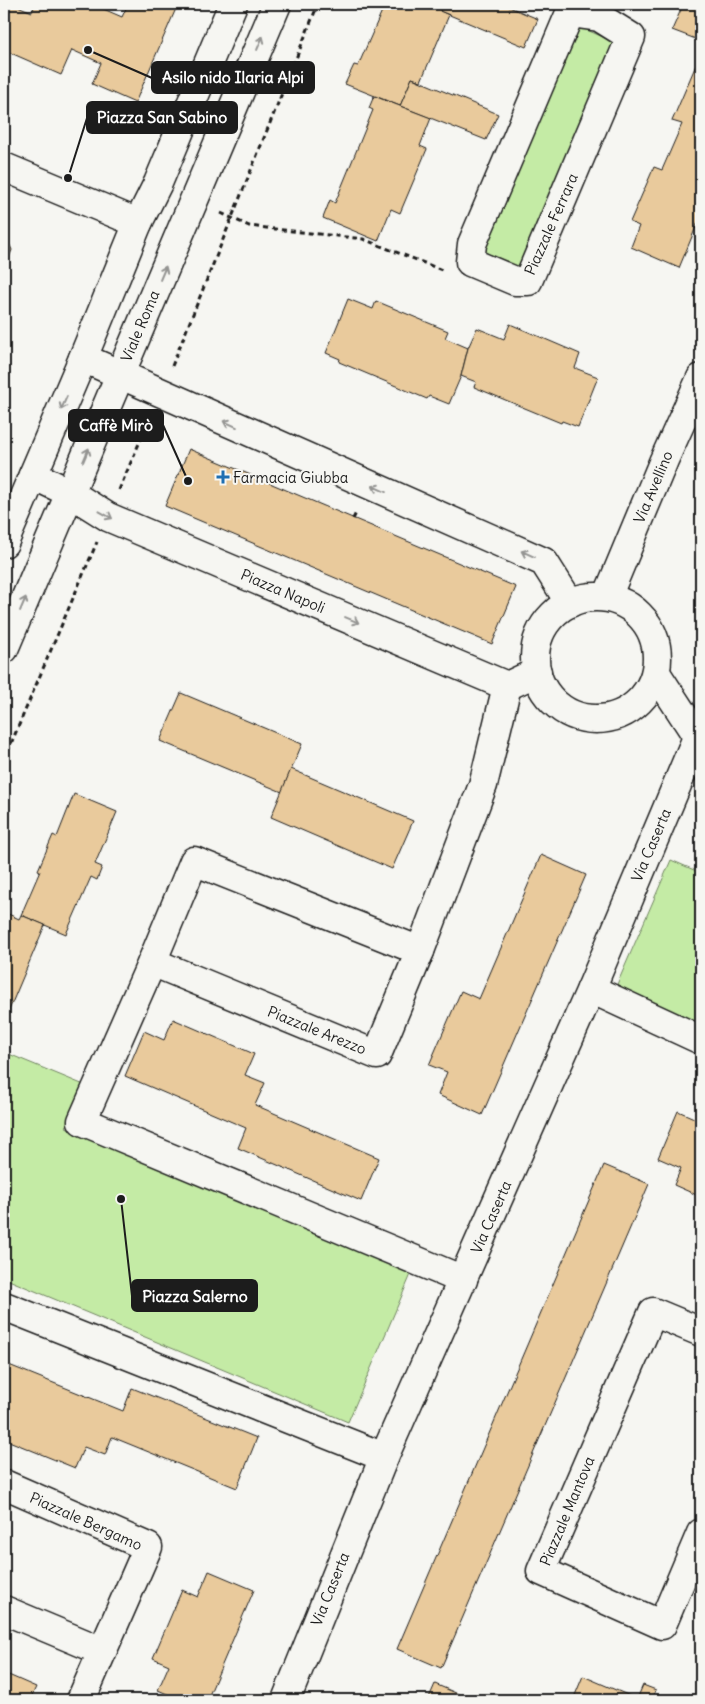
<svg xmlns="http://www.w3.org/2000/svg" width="705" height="1704" font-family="Delius,sans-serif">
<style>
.green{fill:#c4eba5;stroke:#708460}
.building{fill:#e9ca9c;stroke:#1c1c1c}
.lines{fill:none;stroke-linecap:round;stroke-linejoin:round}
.street-casing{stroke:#1c1c1c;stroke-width:31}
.path{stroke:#1c1c1c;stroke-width:3;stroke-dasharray:5 4;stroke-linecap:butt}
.street{stroke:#f6f6f2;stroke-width:28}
.oneway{stroke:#949492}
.poi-dot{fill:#1f6fb2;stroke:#f6f6f2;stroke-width:2}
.labels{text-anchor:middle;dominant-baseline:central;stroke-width:4;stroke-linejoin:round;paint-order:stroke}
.street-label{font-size:15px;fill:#1c1c1c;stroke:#f6f6f2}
.poi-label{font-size:15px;fill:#1c1c1c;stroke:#f6f6f2;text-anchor:start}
.leader{fill:none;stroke:#1c1c1c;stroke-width:2}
.callout-dot{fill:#1c1c1c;stroke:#f6f6f2;stroke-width:2}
.callout{fill:#1c1c1c;stroke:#1c1c1c;stroke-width:2}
.callout-label{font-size:16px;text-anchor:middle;font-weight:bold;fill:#fff}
</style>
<rect width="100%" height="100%" fill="#f6f6f2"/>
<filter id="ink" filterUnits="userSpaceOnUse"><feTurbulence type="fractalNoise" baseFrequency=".02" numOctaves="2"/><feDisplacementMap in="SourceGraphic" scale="10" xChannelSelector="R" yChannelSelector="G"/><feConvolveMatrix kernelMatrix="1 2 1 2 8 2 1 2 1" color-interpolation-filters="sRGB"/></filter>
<g filter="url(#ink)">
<!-- green -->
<g class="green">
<path d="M580,27L610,40L613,44L522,266L517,267C505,262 486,259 483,245L572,32Z"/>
<polygon points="671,860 701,873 701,1027 615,989"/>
<polygon points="4,1052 84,1085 66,1127 412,1272 348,1422 4,1278"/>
</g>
<!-- building -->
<g class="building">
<polygon points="4,4 13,4 32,12 35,4 92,4 122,17 128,4 178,4 135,103 92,84 101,63 72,50 61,75 4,50 4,29 9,16 4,14"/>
<polygon points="385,4 444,4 440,11 449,15 421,81 412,78 400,106 345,84 354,65 358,66"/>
<polygon points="444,4 502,4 538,19 526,47 440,11"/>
<polygon points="679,4 701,4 701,41 672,30 683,5"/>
<polygon points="696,65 701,67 701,215 679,268 631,247 639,226 630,222 654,167 662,170 682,124 672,121"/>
<polygon points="412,78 498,114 486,140 400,106"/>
<polygon points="374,96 431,118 420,146 427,149 400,213 391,209 378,241 323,218 330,200 335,203 373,110 369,108"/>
<polygon points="4,236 6,237 12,250 4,270"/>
<polygon points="348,299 373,309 376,301 448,331 445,338 468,348 461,376 449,404 429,396 427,399 339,362 340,359 326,353"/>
<polygon points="510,324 580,354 575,368 598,377 578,427 562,421 561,423 474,387 476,382 461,376 468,348 477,328 504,339"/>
<polygon points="189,449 516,587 492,644 165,506"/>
<polygon points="181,693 302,744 282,792 160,741"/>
<polygon points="291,769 413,821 392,869 271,817"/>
<polygon points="74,794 117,812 95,864 102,867 97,880 91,877 66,934 21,915 40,871 38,870 53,835 57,837"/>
<polygon points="541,855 586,875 482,1115 438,1095 447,1072 429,1065 461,991 479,999"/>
<polygon points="4,912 19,919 21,915 45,925 4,1022"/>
<polygon points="173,1019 254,1054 245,1075 265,1083 255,1105 379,1158 361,1201 238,1148 246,1128 125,1076 144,1031 164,1040"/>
<polygon points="678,1111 701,1121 701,1197 674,1185 681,1168 658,1158"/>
<polygon points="604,1165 649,1184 441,1668 397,1649"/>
<polygon points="4,1363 123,1411 132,1388 257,1438 237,1488 112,1437 105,1455 84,1447 75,1468 4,1439"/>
<polygon points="209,1571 254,1590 207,1700 181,1700 158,1690 169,1665 153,1658 182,1590 198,1597"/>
<polygon points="4,1673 36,1687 30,1700 4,1700"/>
<polygon points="583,1676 637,1699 643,1685 656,1690 652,1700 573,1700"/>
<polygon points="435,1684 472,1700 428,1700"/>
<polygon points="495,1694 508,1699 508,1700 492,1700"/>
</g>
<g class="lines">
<defs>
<g id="street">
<polygon points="570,13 599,17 631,37 528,281 515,281 470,262 472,244"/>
<polyline points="4,167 138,223"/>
<polyline points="83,358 544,562 570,603"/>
<polyline points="33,475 70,493 108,517 507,686 537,672"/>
<polyline points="4,543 83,358 138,223 158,183 233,4"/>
<polyline points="607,597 664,460 701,378"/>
<circle cx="596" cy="658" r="61"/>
<polyline points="4,649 277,4"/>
<polyline points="656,673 701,742"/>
<polyline points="420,951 194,861 152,962 82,1121 463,1280"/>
<polyline points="152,962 377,1055 420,951 483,785 507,686"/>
<polyline points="591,989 701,1040"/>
<polyline points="4,1306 384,1457"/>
<polyline points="701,1332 653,1312 541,1571 662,1625 701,1533"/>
<polyline points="4,1484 148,1547 81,1700"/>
<polyline points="4,1610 102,1651"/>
<polyline points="286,1700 384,1457 591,989 698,735"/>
</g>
</defs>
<!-- street casing -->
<use href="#street" class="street-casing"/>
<!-- path -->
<g class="path">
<polyline points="221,213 249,226 363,239 442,270"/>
<polyline points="172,366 318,4"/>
<polyline points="119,490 150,418"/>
<polyline points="353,519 357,511"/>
<polyline points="4,760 97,542"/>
</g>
<!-- street -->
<use href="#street" class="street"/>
</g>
<!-- one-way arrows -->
<defs><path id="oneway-shaft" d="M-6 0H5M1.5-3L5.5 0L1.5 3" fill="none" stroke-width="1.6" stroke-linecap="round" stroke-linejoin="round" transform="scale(1.25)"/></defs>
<g class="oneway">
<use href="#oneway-shaft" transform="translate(260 43) rotate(-67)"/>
<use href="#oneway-shaft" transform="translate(163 273) rotate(-67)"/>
<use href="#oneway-shaft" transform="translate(64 403) rotate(114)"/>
<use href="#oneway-shaft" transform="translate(230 424) rotate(-156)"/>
<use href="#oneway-shaft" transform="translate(86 455) rotate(-67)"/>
<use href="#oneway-shaft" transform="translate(379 489) rotate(-156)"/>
<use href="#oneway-shaft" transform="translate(106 515) rotate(29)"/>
<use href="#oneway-shaft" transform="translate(528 554) rotate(-156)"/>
<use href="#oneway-shaft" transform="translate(23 604) rotate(-67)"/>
<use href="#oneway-shaft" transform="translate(352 620) rotate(23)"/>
</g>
</g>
<!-- markers -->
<path class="poi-dot" d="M220.5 469.5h5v5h5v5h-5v5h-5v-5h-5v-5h5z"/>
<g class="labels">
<!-- street labels -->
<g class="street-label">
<text transform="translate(551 224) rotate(-66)">Piazzale Ferrara</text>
<text transform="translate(140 326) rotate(-67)">Viale Roma</text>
<text transform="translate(653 487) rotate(-67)">Via Avellino</text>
<text transform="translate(283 591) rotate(23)">Piazza Napoli</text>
<text transform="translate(651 845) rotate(-67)">Via Caserta</text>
<text transform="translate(317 1030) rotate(22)">Piazzale Arezzo</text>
<text transform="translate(491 1217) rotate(-66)">Via Caserta</text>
<text transform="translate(567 1511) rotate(-67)">Piazzale Mantova</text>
<text transform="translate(86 1521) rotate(24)">Piazzale Bergamo</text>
<text transform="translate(330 1589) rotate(-68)">Via Caserta</text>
</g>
<!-- poi labels -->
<g class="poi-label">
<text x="233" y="477">Farmacia Giubba</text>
</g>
</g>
<!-- callouts -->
<path class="leader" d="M88 50L152 78M68 178L87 118M188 481L163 425M121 1199L132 1296"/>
<g class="callout-dot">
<circle cx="88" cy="50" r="5"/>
<circle cx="68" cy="178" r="5"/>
<circle cx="188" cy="481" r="5"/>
<circle cx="121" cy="1199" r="5"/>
</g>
<g class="callout">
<rect x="152" y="62" width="162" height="31" rx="5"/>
<rect x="87" y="102" width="150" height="31" rx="5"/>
<rect x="69" y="410" width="94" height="31" rx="5"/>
<rect x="132" y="1280" width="125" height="31" rx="5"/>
</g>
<g class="callout-label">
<text x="233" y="83">Asilo nido Ilaria Alpi</text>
<text x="162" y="123">Piazza San Sabino</text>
<text x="116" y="431">Caffè Mirò</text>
<text x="195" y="1302">Piazza Salerno</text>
</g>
<!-- margin -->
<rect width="705" height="1704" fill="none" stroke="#f6f6f2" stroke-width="20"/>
<rect x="10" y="10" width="685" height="1684" fill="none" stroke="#1c1c1c" stroke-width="2" filter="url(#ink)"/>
</svg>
